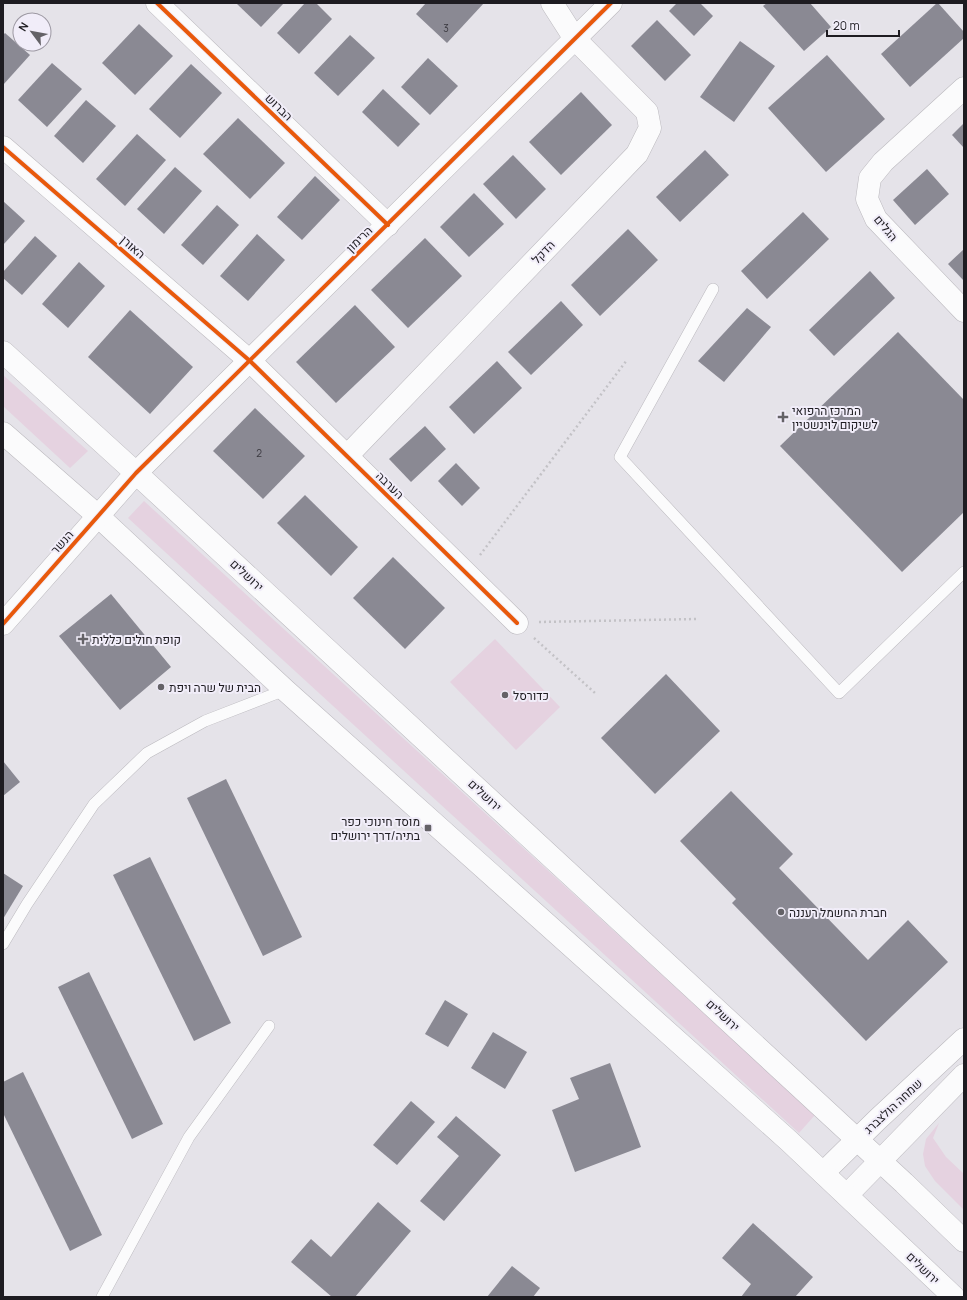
<svg xmlns="http://www.w3.org/2000/svg" width="967" height="1300" font-family="Manrope,Heebo,sans-serif">
<style>
.green{fill:#e5d2e0}
.building{fill:#8a8993}
.lines{fill:none;stroke-linecap:round;stroke-linejoin:round}
.lane-casing{stroke:#bbb9be;stroke-width:12}
.street-casing{stroke:#bbb9be;stroke-width:23}
.secondary-casing{stroke:#bbb9be;stroke-width:23}
.path{stroke:#c3c2c6;stroke-width:2.5;stroke-dasharray:2 3;stroke-linecap:butt}
.lane{stroke:#fbfbfc;stroke-width:11}
.street{stroke:#fbfbfc;stroke-width:22}
.secondary{stroke:#fbfbfc;stroke-width:22}
.cycleway-casing{stroke:#f1edf9;stroke-width:6}
.cycleway{stroke:#e8590c;stroke-width:4}
.poi-dot{fill:#646267;stroke:#f1edf9;stroke-width:1.5}
.labels{text-anchor:middle;dominant-baseline:central;stroke-width:4;stroke-linejoin:round;paint-order:stroke}
.number-label{font-size:10px;fill:#39373e}
.street-label{font-size:12px;fill:#1e1c21;stroke:#f1edf9}
.poi-label{font-size:12px;fill:#1e1c21;stroke:#f1edf9;text-anchor:start}
</style>
<rect width="100%" height="100%" fill="#e5e3e9"/>
<!-- green -->
<g class="green">
<polygon points="3,375 88,451 70,468 3,406"/>
<polygon points="144,501 815,1115 799,1133 128,518"/>
<polygon points="495,639 560,707 516,750 450,682"/>
<polygon points="939,1123 933,1138 946,1157 964,1174 964,1210 935,1181 925,1166 923,1154 926,1139"/>
</g>
<!-- building -->
<g class="building">
<polygon points="238,3 284,3 261,27 237,4"/>
<polygon points="305,3 316,3 332,19 299,54 277,33"/>
<polygon points="426,3 484,3 447,43 416,14"/>
<polygon points="677,3 700,3 713,16 694,36 669,11"/>
<polygon points="767,3 810,3 831,27 804,51 763,6"/>
<polygon points="937,3 938,3 964,32 964,38 910,87 881,54"/>
<polygon points="657,20 691,55 665,81 631,46"/>
<polygon points="139,24 173,56 135,95 102,63"/>
<polygon points="5,33 30,55 3,85 3,35"/>
<polygon points="350,35 375,58 338,96 314,73"/>
<polygon points="740,41 775,66 734,122 700,97"/>
<polygon points="827,55 885,119 826,172 768,108"/>
<polygon points="428,58 458,86 430,115 401,87"/>
<polygon points="52,63 82,89 47,127 18,100"/>
<polygon points="191,64 222,93 180,138 149,109"/>
<polygon points="383,89 420,124 398,147 362,112"/>
<polygon points="581,92 612,125 561,175 529,142"/>
<polygon points="86,100 116,126 83,163 54,136"/>
<polygon points="238,118 285,163 250,199 203,154"/>
<polygon points="964,123 964,148 952,135"/>
<polygon points="137,134 166,160 125,206 96,179"/>
<polygon points="705,150 729,175 680,222 656,197"/>
<polygon points="513,155 546,189 516,219 483,184"/>
<polygon points="175,167 202,191 164,234 137,209"/>
<polygon points="927,169 949,194 915,225 893,200"/>
<polygon points="315,176 340,200 302,240 277,217"/>
<polygon points="474,193 504,224 469,257 440,227"/>
<polygon points="3,201 25,221 3,245"/>
<polygon points="217,205 239,225 203,265 181,245"/>
<polygon points="803,212 829,239 767,299 741,271"/>
<polygon points="628,229 658,260 600,316 571,285"/>
<polygon points="257,234 285,260 248,301 220,276"/>
<polygon points="35,236 57,256 22,295 3,278 3,272"/>
<polygon points="425,238 462,276 408,328 371,290"/>
<polygon points="964,249 964,281 948,264"/>
<polygon points="79,262 105,286 68,328 42,304"/>
<polygon points="870,271 895,298 834,356 809,330"/>
<polygon points="561,301 583,325 531,375 508,352"/>
<polygon points="355,305 395,347 336,403 296,362"/>
<polygon points="747,308 771,327 724,382 698,361"/>
<polygon points="130,310 193,367 150,414 88,357"/>
<polygon points="898,332 964,400 964,512 902,572 780,446"/>
<polygon points="497,361 522,388 474,434 449,407"/>
<polygon points="255,408 305,456 263,499 213,451"/>
<polygon points="425,426 446,449 411,482 389,459"/>
<polygon points="456,463 480,488 462,506 438,481"/>
<polygon points="305,495 358,547 331,576 277,523"/>
<polygon points="393,557 445,608 405,649 353,598"/>
<polygon points="111,594 171,667 120,710 59,636"/>
<polygon points="666,674 720,731 655,794 601,738"/>
<polygon points="3,761 20,782 3,796"/>
<polygon points="226,779 302,937 263,956 187,798"/>
<polygon points="731,791 793,854 779,868 868,960 908,920 948,962 866,1041 732,903 736,899 680,841"/>
<polygon points="150,857 231,1023 194,1041 113,875"/>
<polygon points="3,873 23,886 3,919"/>
<polygon points="89,972 163,1124 132,1139 58,987"/>
<polygon points="445,1000 468,1014 448,1047 425,1034"/>
<polygon points="493,1032 527,1052 505,1089 471,1068"/>
<polygon points="610,1063 641,1147 575,1172 552,1110 579,1099 570,1078"/>
<polygon points="23,1072 102,1235 70,1251 3,1113 3,1082"/>
<polygon points="411,1101 435,1122 397,1165 373,1145"/>
<polygon points="456,1116 501,1155 444,1221 420,1201 459,1156 437,1137"/>
<polygon points="378,1202 411,1231 355,1297 332,1297 291,1262 311,1239 331,1257"/>
<polygon points="753,1223 813,1277 795,1297 741,1297 751,1284 722,1258"/>
<polygon points="512,1266 540,1288 533,1297 487,1297"/>
</g>
<g class="lines">
<defs>
<g id="lane">
<polyline points="713,289 620,457 839,693 964,572"/>
<polyline points="3,944 27,904 94,804 147,753 205,721 285,690"/>
<polyline points="102,1297 189,1137 269,1026"/>
</g>
<g id="street">
<polyline points="157,3 388,225"/>
<polyline points="964,88 883,162 870,178 867,199 876,219 964,311"/>
<polyline points="3,147 250,361 517,623"/>
<polyline points="347,456 637,154 650,128 647,112 575,39 552,3"/>
<polyline points="136,473 611,3"/>
<polyline points="823,1173 877,1120 964,1039"/>
<polyline points="847,1195 964,1075"/>
</g>
<g id="secondary">
<polyline points="3,352 136,473 904,1183 964,1241"/>
<polyline points="3,433 98,516 285,690 789,1141 954,1297"/>
<polyline points="3,624 136,473"/>
</g>
</defs>
<!-- lane casing -->
<use href="#lane" class="lane-casing"/>
<!-- street casing -->
<use href="#street" class="street-casing"/>
<!-- secondary casing -->
<use href="#secondary" class="secondary-casing"/>
<!-- path -->
<g class="path">
<polyline points="480,555 627,360"/>
<polyline points="539,622 697,619"/>
<polyline points="534,638 595,693"/>
</g>
<!-- lane -->
<use href="#lane" class="lane"/>
<!-- street -->
<use href="#street" class="street"/>
<!-- secondary -->
<use href="#secondary" class="secondary"/>
<defs>
<g id="cycleway">
<polyline points="157,3 388,225"/>
<polyline points="3,147 250,361 517,623"/>
<polyline points="3,624 136,473 611,3"/>
</g>
</defs>
<!-- cycleway casing -->
<use href="#cycleway" class="cycleway-casing"/>
<!-- cycleway -->
<use href="#cycleway" class="cycleway"/>
</g>
<!-- markers -->
<g class="poi-dot">
<path d="M781 411h4v4h4v4h-4v4h-4v-4h-4v-4h4z"/>
<path d="M81 633h4v4h4v4h-4v4h-4v-4h-4v-4h4z"/>
<circle cx="161" cy="687" r="4"/>
<circle cx="505" cy="695" r="4"/>
<rect x="424" y="824" width="8" height="8" rx="2"/>
<circle cx="781" cy="912" r="4"/>
</g>
<g class="labels">
<!-- number labels -->
<g class="number-label">
<text x="446" y="28">3</text>
<text x="259" y="453">2</text>
</g>
<!-- street labels -->
<g class="street-label">
<text transform="translate(279 107) rotate(44)">הברוש</text>
<text transform="translate(886 228) rotate(50)">הגלים</text>
<text transform="translate(359 239) rotate(-45)">הרימון</text>
<text transform="translate(133 247) rotate(41)">האורן</text>
<text transform="translate(543 252) rotate(-46)">הדקל</text>
<text transform="translate(390 485) rotate(44)">הערבה</text>
<text transform="translate(62 542) rotate(-48)">הנשר</text>
<text transform="translate(247 575) rotate(43)">ירושלים</text>
<text transform="translate(485 795) rotate(43)">ירושלים</text>
<text transform="translate(723 1015) rotate(43)">ירושלים</text>
<text transform="translate(893 1106) rotate(-43)">שמחה הולצברג</text>
<text transform="translate(923 1268) rotate(44)">ירושלים</text>
</g>
<!-- poi labels -->
<g class="poi-label">
<text x="792" y="410">המרכז הרפואי<tspan x="792" dy="14">לשיקום לוינשטיין</tspan></text>
<text x="92" y="639">קופת חולים כללית</text>
<text x="169" y="687">הבית של שרה ויפת</text>
<text x="513" y="695">כדורסל</text>
<text x="420" y="821" text-anchor="end">מוסד חינוכי כפר<tspan x="420" dy="14">בתיה/דרך ירושלים</tspan></text>
<text x="789" y="912">חברת החשמל רעננה</text>
</g>
</g>
<!-- border -->
<rect width="967" height="1300" fill="none" stroke="#1e1c21" stroke-width="8"/>
<!-- north arrow -->
<g transform="translate(32 32) rotate(302)"><circle r="19" fill="#f1edf9" stroke="#9d99a3"/>
<path d="M0-3L7 15L0 10L-7 15Z" fill="#646267"/>
<text y="-6" font-size="11" font-weight="bold" text-anchor="middle" fill="#1e1c21">N</text>
</g>
<!-- scale -->
<path d="M827 30v6h72v-6" fill="none" stroke="#1e1c21" stroke-width="2"/>
<text x="833" y="30" font-size="12" fill="#1e1c21" stroke="#f1edf9" stroke-width="3" paint-order="stroke">20 m</text>
</svg>
